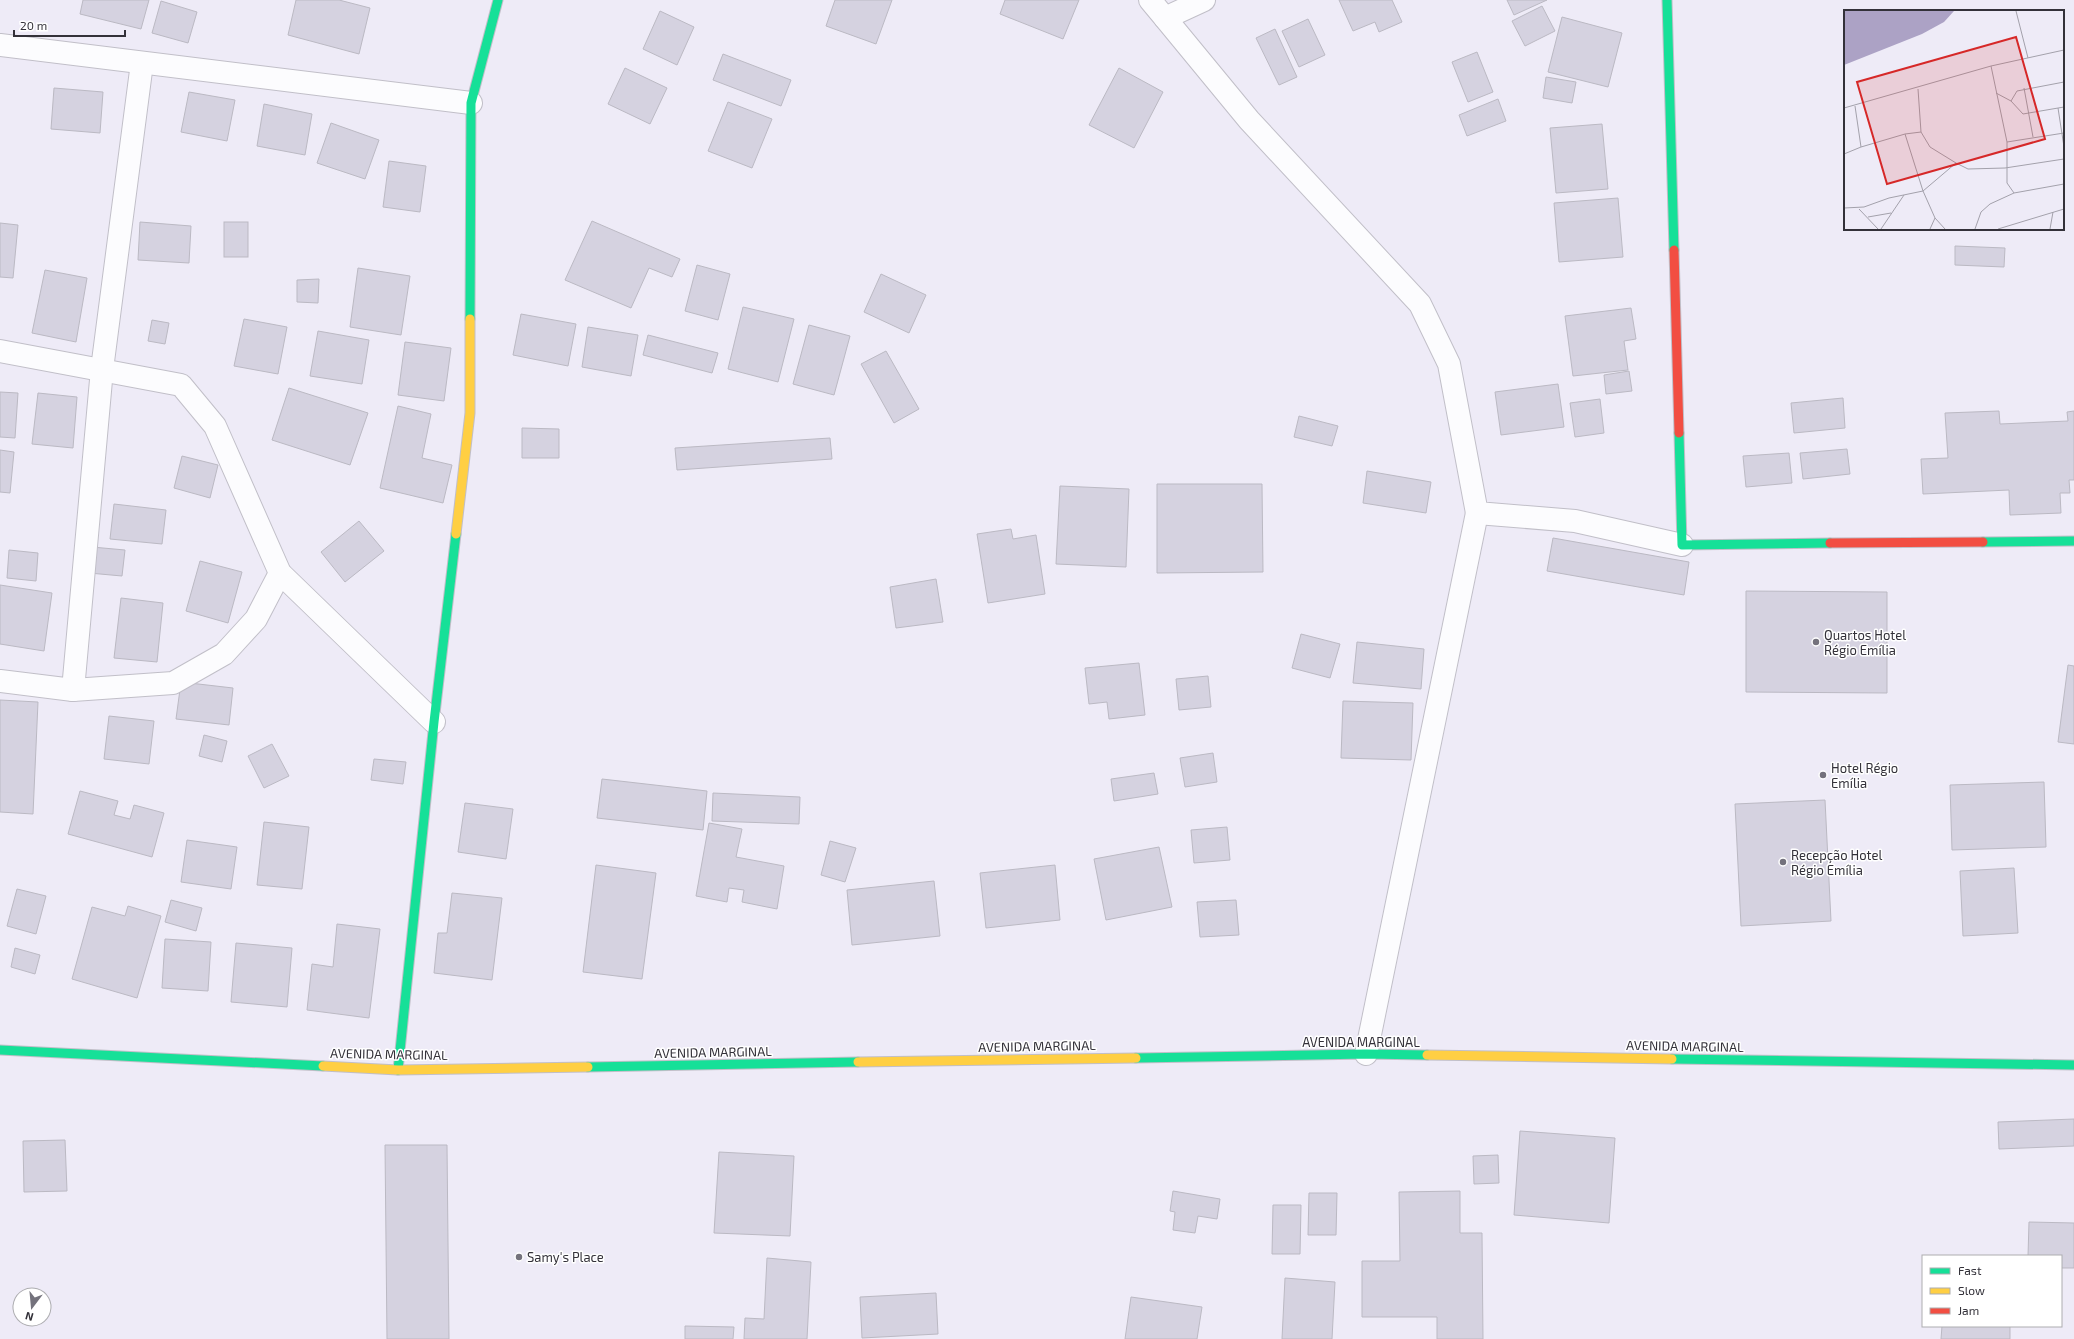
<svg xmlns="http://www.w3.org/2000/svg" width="2074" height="1339" font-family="'Exo 2',sans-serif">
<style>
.building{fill:#d5d2e0;stroke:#bbb9c3}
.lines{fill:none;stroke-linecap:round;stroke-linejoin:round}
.street-casing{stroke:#c1bfc8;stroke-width:24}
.fast-casing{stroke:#c1bfc8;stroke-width:11}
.slow-casing{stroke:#c1bfc8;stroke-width:11}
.jam-casing{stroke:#c1bfc8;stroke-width:11}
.street{stroke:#fcfcfe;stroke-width:22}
.fast{stroke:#16e098;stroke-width:9}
.slow{stroke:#ffcf43;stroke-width:9}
.jam{stroke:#f24e42;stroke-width:9}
.poi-dot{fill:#74727c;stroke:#fff;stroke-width:1.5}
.labels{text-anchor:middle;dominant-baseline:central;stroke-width:3;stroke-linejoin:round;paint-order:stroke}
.poi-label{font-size:13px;fill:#333139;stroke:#fff;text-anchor:start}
.street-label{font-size:13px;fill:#333139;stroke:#fff}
.inset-road{fill:none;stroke:#a3a1ab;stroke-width:1}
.view{fill:#d62828;fill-opacity:0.15;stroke:#d62828;stroke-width:2}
.inset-edge{fill:none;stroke:#333139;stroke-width:2}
</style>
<rect width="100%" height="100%" fill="#eeebf7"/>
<!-- building -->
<g class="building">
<polygon points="83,0 149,0 141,29 80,14"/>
<polygon points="296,0 339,0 370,8 359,54 288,35"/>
<polygon points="835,0 892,0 876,44 826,26"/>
<polygon points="1005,0 1079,0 1063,39 1000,14"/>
<polygon points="1339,0 1392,0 1402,22 1379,32 1375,22 1353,31"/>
<polygon points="1507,0 1547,0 1514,15"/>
<polygon points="161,1 197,12 188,43 152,33"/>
<polygon points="1542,6 1555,31 1525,46 1512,21"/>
<polygon points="660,11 694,27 677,65 643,49"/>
<polygon points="1562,17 1622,33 1608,87 1548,72"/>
<polygon points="1308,19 1325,55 1299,67 1282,31"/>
<polygon points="1275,29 1297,77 1279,85 1256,38"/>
<polygon points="1477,52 1493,92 1468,102 1452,62"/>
<polygon points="723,54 791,80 781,106 713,80"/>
<polygon points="625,68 667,88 650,124 608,104"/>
<polygon points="1119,68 1163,92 1134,148 1089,125"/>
<polygon points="1546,77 1576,82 1572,103 1543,98"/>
<polygon points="54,88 103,92 100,133 51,129"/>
<polygon points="189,92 235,100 227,141 181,132"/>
<polygon points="1498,99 1506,121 1467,136 1459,115"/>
<polygon points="728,102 772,119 752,168 708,151"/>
<polygon points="264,104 312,114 305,155 257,146"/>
<polygon points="331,123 379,140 365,179 317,163"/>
<polygon points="1602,124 1608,189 1556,193 1550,128"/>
<polygon points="389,161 426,166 420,212 383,207"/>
<polygon points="1618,198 1623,257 1559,262 1554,203"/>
<polygon points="592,221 680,259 672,277 649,268 631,308 565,280"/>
<polygon points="140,222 191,226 189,263 138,260"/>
<rect x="224" y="222" width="24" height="35"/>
<polygon points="0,223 18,225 13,278 0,277"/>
<polygon points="1955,246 2005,248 2004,267 1955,265"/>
<polygon points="697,265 730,274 718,320 685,311"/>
<polygon points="358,268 410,276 401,335 350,327"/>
<polygon points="45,270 87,278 76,342 32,333"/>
<polygon points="881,274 926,295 909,333 864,312"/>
<polygon points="319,279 318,303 297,302 297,280"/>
<polygon points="743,307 794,319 778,382 728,369"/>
<polygon points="1631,308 1636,339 1624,341 1628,370 1573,376 1565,316"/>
<polygon points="521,314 576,324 568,366 513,355"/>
<polygon points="244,319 287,327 278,374 234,366"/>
<polygon points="152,320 169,323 165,344 148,341"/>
<polygon points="809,325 850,336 834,395 793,384"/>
<polygon points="588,327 638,335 631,376 582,367"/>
<polygon points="318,331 369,340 362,384 310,376"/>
<polygon points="648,335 718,353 712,373 643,355"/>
<polygon points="405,342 451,348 444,401 398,395"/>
<polygon points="886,351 919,409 894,423 861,364"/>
<polygon points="1629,371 1632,391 1606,394 1604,375"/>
<polygon points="1558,384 1564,427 1501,435 1495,392"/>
<polygon points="289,388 368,413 350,465 272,440"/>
<polygon points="0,392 18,393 15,438 0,437"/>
<polygon points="38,393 77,397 73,448 32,444"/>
<polygon points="1843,398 1845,428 1794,433 1791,403"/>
<polygon points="1600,399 1604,433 1575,437 1570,403"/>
<polygon points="398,406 431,414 422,458 452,465 443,503 380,488"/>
<polygon points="1999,411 2000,424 2068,421 2067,412 2074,411 2074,480 2069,480 2070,493 2060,493 2061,513 2010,515 2009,490 1923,494 1921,459 1948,458 1945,413"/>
<polygon points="1299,416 1338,426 1332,446 1294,437"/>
<polygon points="522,428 559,429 559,458 522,458"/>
<polygon points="830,438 832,459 677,470 675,448"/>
<polygon points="1847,449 1850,474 1803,479 1800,453"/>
<polygon points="0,450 14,452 10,493 0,492"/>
<polygon points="1789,453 1792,483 1746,487 1743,456"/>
<polygon points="182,456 218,465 210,498 174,488"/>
<polygon points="1367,471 1431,482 1426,513 1363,503"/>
<polygon points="1157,484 1262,484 1263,572 1157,573"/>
<polygon points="1060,486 1129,489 1126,567 1056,564"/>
<polygon points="114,504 166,510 162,544 110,539"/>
<polygon points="359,521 384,551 345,582 321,552"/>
<polygon points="1011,529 1013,539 1036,535 1045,594 988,603 977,534"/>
<polygon points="1553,538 1689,562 1684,595 1547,571"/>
<polygon points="92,547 125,550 122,576 89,573"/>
<polygon points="9,550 38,553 36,581 7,578"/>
<polygon points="200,561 242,572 228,623 186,611"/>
<polygon points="936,579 943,622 896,628 890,587"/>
<polygon points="0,585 52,593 44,651 0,644"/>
<polygon points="1746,591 1887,592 1887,693 1746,692"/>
<polygon points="121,598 163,603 157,662 114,658"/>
<polygon points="1301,634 1340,644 1330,678 1292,668"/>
<polygon points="1357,642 1424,649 1421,689 1353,683"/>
<polygon points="1139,663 1145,715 1109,719 1107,702 1089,704 1085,668"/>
<polygon points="2068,665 2074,666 2074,744 2058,742"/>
<polygon points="1208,676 1211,707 1179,710 1176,679"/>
<polygon points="181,682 233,688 229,725 176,719"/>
<polygon points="0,700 38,702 33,814 0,812"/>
<polygon points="1343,701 1413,703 1411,760 1341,758"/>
<polygon points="109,716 154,721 149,764 104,759"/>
<polygon points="204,735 227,741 222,762 199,756"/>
<polygon points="272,744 289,776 264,788 248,756"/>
<polygon points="1213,753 1217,782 1185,787 1180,758"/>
<polygon points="374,759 406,762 403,784 371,780"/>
<polygon points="1154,773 1158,794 1114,801 1111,779"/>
<polygon points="602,779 707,791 703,830 597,818"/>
<polygon points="2044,782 2046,847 1952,850 1950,785"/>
<polygon points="80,791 118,801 114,815 130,819 134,805 164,813 152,857 68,834"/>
<polygon points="713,793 800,797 799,824 712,821"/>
<polygon points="1825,800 1831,921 1741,926 1735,804"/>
<polygon points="465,803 513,809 506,859 458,852"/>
<polygon points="264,822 309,827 302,889 257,885"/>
<polygon points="709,823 742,829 736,857 784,866 777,909 742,902 744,890 729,888 727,902 696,896"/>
<polygon points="1227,827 1230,860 1194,863 1191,830"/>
<polygon points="187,840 237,847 231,889 181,882"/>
<polygon points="830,841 856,848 845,882 821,875"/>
<polygon points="1159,847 1172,907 1106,920 1094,859"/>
<polygon points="596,865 656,873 642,979 583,972"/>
<polygon points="1055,865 1060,920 986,928 980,873"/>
<polygon points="2014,868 2018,933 1963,936 1960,871"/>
<polygon points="934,881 940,936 852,945 847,890"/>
<polygon points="17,889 46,896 36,934 7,926"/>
<polygon points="452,893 502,898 492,980 434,973 438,933 447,933"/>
<polygon points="171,900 202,908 196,931 165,922"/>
<polygon points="1236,900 1239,935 1200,937 1197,902"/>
<polygon points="128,906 161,916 137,998 72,979 92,907 125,916"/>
<polygon points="337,924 380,929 369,1018 307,1010 312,964 333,967"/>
<polygon points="165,939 211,942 208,991 162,988"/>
<polygon points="236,943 292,948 287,1007 231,1002"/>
<polygon points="15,948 40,955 35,974 11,967"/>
<polygon points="2074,1119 2074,1146 1999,1149 1998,1122"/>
<polygon points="1520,1131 1615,1138 1609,1223 1514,1215"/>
<polygon points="65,1140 67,1191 24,1192 23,1141"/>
<polygon points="385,1145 447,1145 449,1339 387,1339"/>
<polygon points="719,1152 794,1156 790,1236 714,1233"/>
<polygon points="1498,1155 1499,1183 1474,1184 1473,1156"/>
<polygon points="1173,1191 1220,1199 1217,1219 1198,1216 1195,1233 1173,1230 1175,1212 1170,1211"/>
<polygon points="1460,1191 1460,1233 1482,1233 1483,1339 1437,1339 1437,1317 1362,1317 1362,1261 1400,1261 1399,1192"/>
<polygon points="1309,1193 1337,1193 1336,1235 1308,1235"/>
<polygon points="1273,1205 1301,1205 1300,1254 1272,1254"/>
<polygon points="2029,1222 2074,1223 2074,1268 2061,1268 2061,1256 2028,1256"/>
<polygon points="767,1258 811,1262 807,1339 744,1339 745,1318 764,1319"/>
<polygon points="1285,1278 1335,1282 1332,1339 1282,1339"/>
<polygon points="936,1293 938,1334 862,1338 860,1297"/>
<polygon points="1131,1297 1202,1307 1197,1339 1125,1339"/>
<polygon points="685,1326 734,1327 733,1339 685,1339"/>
<polygon points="1942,1326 2010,1326 2010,1339 1941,1339"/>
</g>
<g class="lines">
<defs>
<g id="street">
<polyline points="1150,0 1165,18 1204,0"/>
<polyline points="1165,18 1249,120 1420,304 1449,364 1477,513 1575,521 1682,545"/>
<polyline points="0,45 471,103"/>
<polyline points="0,351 181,385 215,426 280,573 434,722"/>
<polyline points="0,681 73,690 173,683 224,654 256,619 280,573"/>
<polyline points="73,690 102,369 142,63"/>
<polyline points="1366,1054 1477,513"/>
</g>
<g id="fast">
<polyline points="1667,0 1674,250"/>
<polyline points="470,319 471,103 498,0"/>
<polyline points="1679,433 1682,545 1830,543"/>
<polyline points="1983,542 2074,541"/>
<polyline points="0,1050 323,1066"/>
<polyline points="1136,1058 1366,1054 1427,1055"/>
<polyline points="1672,1059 2074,1065"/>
<polyline points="588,1067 858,1062"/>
<polyline points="398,1070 434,722 456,534"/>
</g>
<g id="slow">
<polyline points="456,534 470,413 470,319"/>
<polyline points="1427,1055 1672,1059"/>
<polyline points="858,1062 1136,1058"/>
<polyline points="323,1066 398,1070 588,1067"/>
</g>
<g id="jam">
<polyline points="1674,250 1679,433"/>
<polyline points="1830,543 1983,542"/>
</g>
</defs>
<!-- street casing -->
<use href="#street" class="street-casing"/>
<!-- fast casing -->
<use href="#fast" class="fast-casing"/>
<!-- slow casing -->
<use href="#slow" class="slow-casing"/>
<!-- jam casing -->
<use href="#jam" class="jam-casing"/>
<!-- street -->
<use href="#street" class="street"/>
<!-- fast -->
<use href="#fast" class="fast"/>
<!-- slow -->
<use href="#slow" class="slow"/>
<!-- jam -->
<use href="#jam" class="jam"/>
</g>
<!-- markers -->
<g class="poi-dot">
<circle cx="1816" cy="642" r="4"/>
<circle cx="1823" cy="775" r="4"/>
<circle cx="1783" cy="862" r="4"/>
<circle cx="519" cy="1257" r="4"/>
</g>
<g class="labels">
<!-- poi labels -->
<g class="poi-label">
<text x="1824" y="635">Quartos Hotel<tspan x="1824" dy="15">Régio Emília</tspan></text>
<text x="1831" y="768">Hotel Régio<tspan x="1831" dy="15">Emília</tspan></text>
<text x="1791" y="855">Recepção Hotel<tspan x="1791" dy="15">Régio Emília</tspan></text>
<text x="527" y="1257">Samy's Place</text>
</g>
<!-- street labels -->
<g class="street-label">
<text x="1361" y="1042">AVENIDA MARGINAL</text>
<text transform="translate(1037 1046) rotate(-1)">AVENIDA MARGINAL</text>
<text transform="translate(1685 1046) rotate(1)">AVENIDA MARGINAL</text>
<text transform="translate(713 1052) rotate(-1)">AVENIDA MARGINAL</text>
<text transform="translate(389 1054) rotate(1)">AVENIDA MARGINAL</text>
</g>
</g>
<!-- overview -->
<g transform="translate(1844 10)">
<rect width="220" height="220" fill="#eeebf7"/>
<path d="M0,1H110L100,12L78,24L0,55Z" fill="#aca2c5"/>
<path class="inset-road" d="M172,1L184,48M147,56L163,132V173L170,183M180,78L189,127M74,79L77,122M152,83L167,91L179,104L220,97M167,91L173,81L220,72M11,96L17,137L61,124L79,181L91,208L86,219M0,98L147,56L220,40M214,98L220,137M61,124L77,122L86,137L112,153M163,132L220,123M0,144L17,137M0,198L20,197L45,188L79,181L112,153L124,159L161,158L220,149M15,199L34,219M24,207L47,203M91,208L101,219M37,219L60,185M131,219L137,202L146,194L170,183L220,174M154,219L220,199M206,219L209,202"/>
<path class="view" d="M172,27L201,129L43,174L13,72Z"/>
<rect width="220" height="220" class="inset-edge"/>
</g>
<!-- legend -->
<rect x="1922" y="1255" width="140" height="72" fill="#ffffff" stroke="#adadb0"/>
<rect x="1930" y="1268" width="20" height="6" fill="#16e098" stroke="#adadb0"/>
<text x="1958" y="1275" font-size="12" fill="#333139">Fast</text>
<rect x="1930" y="1288" width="20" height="6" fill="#ffcf43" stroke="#adadb0"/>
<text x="1958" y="1295" font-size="12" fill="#333139">Slow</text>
<rect x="1930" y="1308" width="20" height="6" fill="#f24e42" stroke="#adadb0"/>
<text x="1958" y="1315" font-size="12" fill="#333139">Jam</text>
<!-- north arrow -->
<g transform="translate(32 1307) rotate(196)"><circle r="19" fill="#ffffff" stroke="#adadb0"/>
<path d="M0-3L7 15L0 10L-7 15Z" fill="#74727c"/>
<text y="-6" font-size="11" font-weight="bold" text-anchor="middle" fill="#333139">N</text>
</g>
<!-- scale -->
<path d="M14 30v6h111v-6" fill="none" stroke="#333139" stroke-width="2"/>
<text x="20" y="30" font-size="12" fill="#333139" stroke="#ffffff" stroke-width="3" paint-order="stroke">20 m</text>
</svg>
